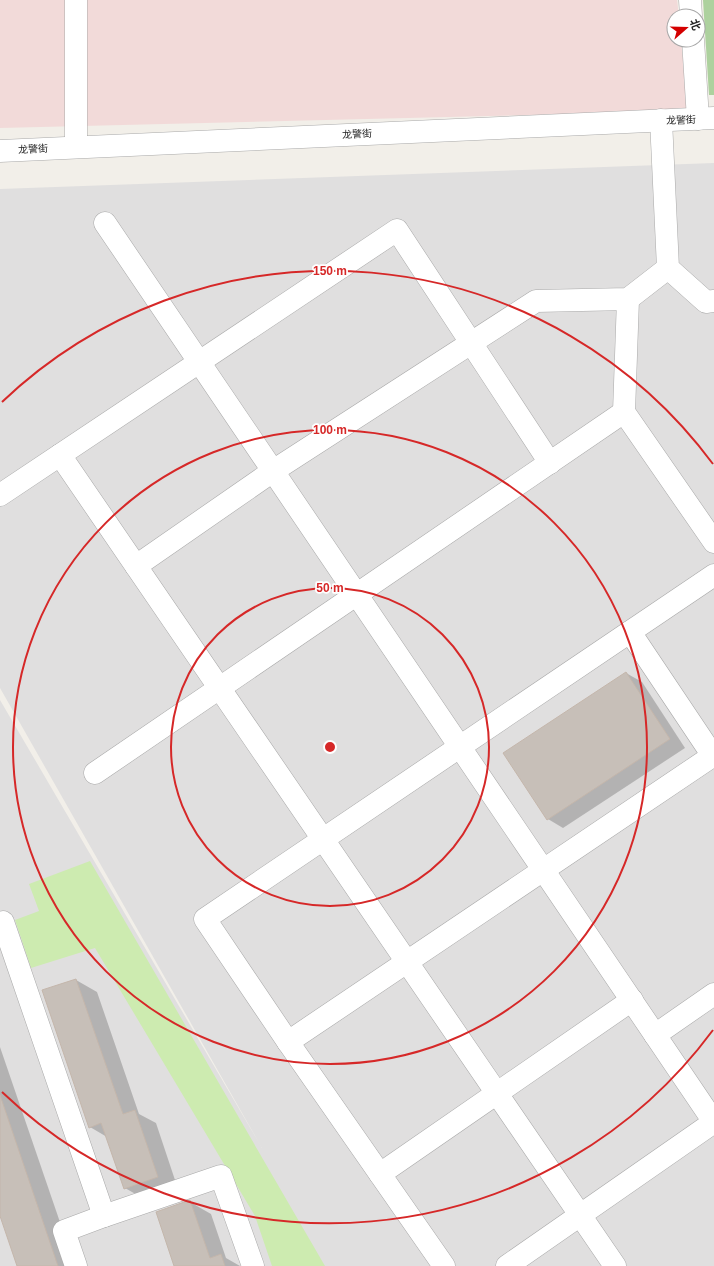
<svg xmlns="http://www.w3.org/2000/svg" width="714" height="1266" font-family="Helvetica,'Noto Sans SC',sans-serif">
<style>
.residential{fill:#e0dfdf}
.commercial{fill:#f2dad9}
.grass{fill:#cdebb0}
.forest{fill:#add19e}
.shadow{fill:#0003}
.building{fill:#c7bfb8;stroke:#c4b6ab}
.lines{fill:none;stroke-linecap:round;stroke-linejoin:round}
.minor-casing{stroke:#a9a9a9;stroke-width:23}
.minor{stroke:#fff;stroke-width:22}
.ring{fill:none;stroke:#d62828;stroke-width:2}
.labels{text-anchor:middle;dominant-baseline:central;stroke-width:3.5;stroke-linejoin:round;paint-order:stroke}
.street-label{font-size:10px;fill:#222;stroke:#fff}
.centre{fill:#d62828;stroke:#fff;stroke-width:2}
.ring-label{font-size:12px;text-anchor:middle;font-weight:bold;fill:#d62828;stroke:#fff;stroke-width:3.5;stroke-linejoin:round;paint-order:stroke}
</style>
<rect width="100%" height="100%" fill="#f2efe9"/>
<!-- residential -->
<polygon class="residential" points="714,163 714,1266 0,1266 0,700 262,1148 0,688 0,189"/>
<!-- commercial -->
<polygon class="commercial" points="0,0 677,0 679,16 674,16 674,40 681,40 688,111 0,128"/>
<!-- grass -->
<polygon class="grass" points="90,861 325,1266 272,1266 255,1216 95,948 31,968 15,920 39,911 29,884"/>
<!-- forest -->
<polygon class="forest" points="703,0 714,0 714,95 709,95"/>
<!-- shadow -->
<g class="shadow">
<polygon points="626,673 642,682 685,748 563,828 548,819"/>
<polygon points="76,980 97,992 139,1114 156,1123 178,1189 146,1200 125,1188 107,1137 90,1127"/>
<polygon points="0,1047 75,1266 18,1266 0,1213"/>
<polygon points="190,1202 211,1214 226,1258 240,1266 175,1266"/>
</g>
<!-- building -->
<g class="building">
<polygon points="626,672 670,739 547,820 503,753"/>
<polygon points="76,979 123,1114 135,1110 158,1177 124,1189 101,1123 89,1128 42,990"/>
<polygon points="0,1095 58,1266 17,1266 0,1216"/>
<polygon points="190,1200 210,1258 221,1254 225,1266 174,1266 156,1212"/>
</g>
<g class="lines">
<defs>
<g id="minor">
<polyline points="76,0 76,147"/>
<polyline points="690,0 691,16"/>
<polyline points="693,40 698,119"/>
<polyline points="661,120 668,268 706,302 714,301"/>
<polyline points="0,151 714,118"/>
<polyline points="105,223 714,1122"/>
<polyline points="628,299 624,412 714,542"/>
<polyline points="60,455 615,1266"/>
<polyline points="0,495 397,230 550,463"/>
<polyline points="136,566 273,471 536,301 628,299 668,268"/>
<polyline points="630,632 713,756"/>
<polyline points="95,773 624,412"/>
<polyline points="0,923 3,922 104,1216 64,1231 76,1266"/>
<polyline points="655,1035 714,994"/>
<polyline points="288,1042 714,755"/>
<polyline points="380,1174 632,1000"/>
<polyline points="104,1216 221,1176 253,1266"/>
<polyline points="444,1266 288,1042 205,919 714,575"/>
<polyline points="507,1266 714,1122"/>
</g>
</defs>
<!-- minor casing -->
<use href="#minor" class="minor-casing"/>
<!-- minor -->
<use href="#minor" class="minor"/>
</g>
<!-- distance rings -->
<g class="ring">
<circle cx="330" cy="747" r="159"/>
<circle cx="330" cy="747" r="317"/>
<path d="M713 1030A476 476 0 0 1 2 1092M2 402A476 476 0 0 1 713 464"/>
</g>
<g class="labels">
<!-- street labels -->
<g class="street-label">
<text transform="translate(681 120) rotate(-2)">龙警街</text>
<text transform="translate(357 134) rotate(-3)">龙警街</text>
<text transform="translate(33 149) rotate(-3)">龙警街</text>
</g>
</g>
<circle cx="330" cy="747" r="6" class="centre"/>
<g class="ring-label">
<text x="330" y="275">150 m</text>
<text x="330" y="434">100 m</text>
<text x="330" y="592">50 m</text>
</g>
<!-- north arrow -->
<g transform="translate(686 28) rotate(70)"><circle r="19" fill="#ffffff" stroke="#a7a7a7"/>
<path d="M0-3L7 15L0 10L-7 15Z" fill="#d40000"/>
<text y="-6" font-size="11" font-weight="bold" text-anchor="middle" fill="#222222">北</text>
</g>
</svg>
